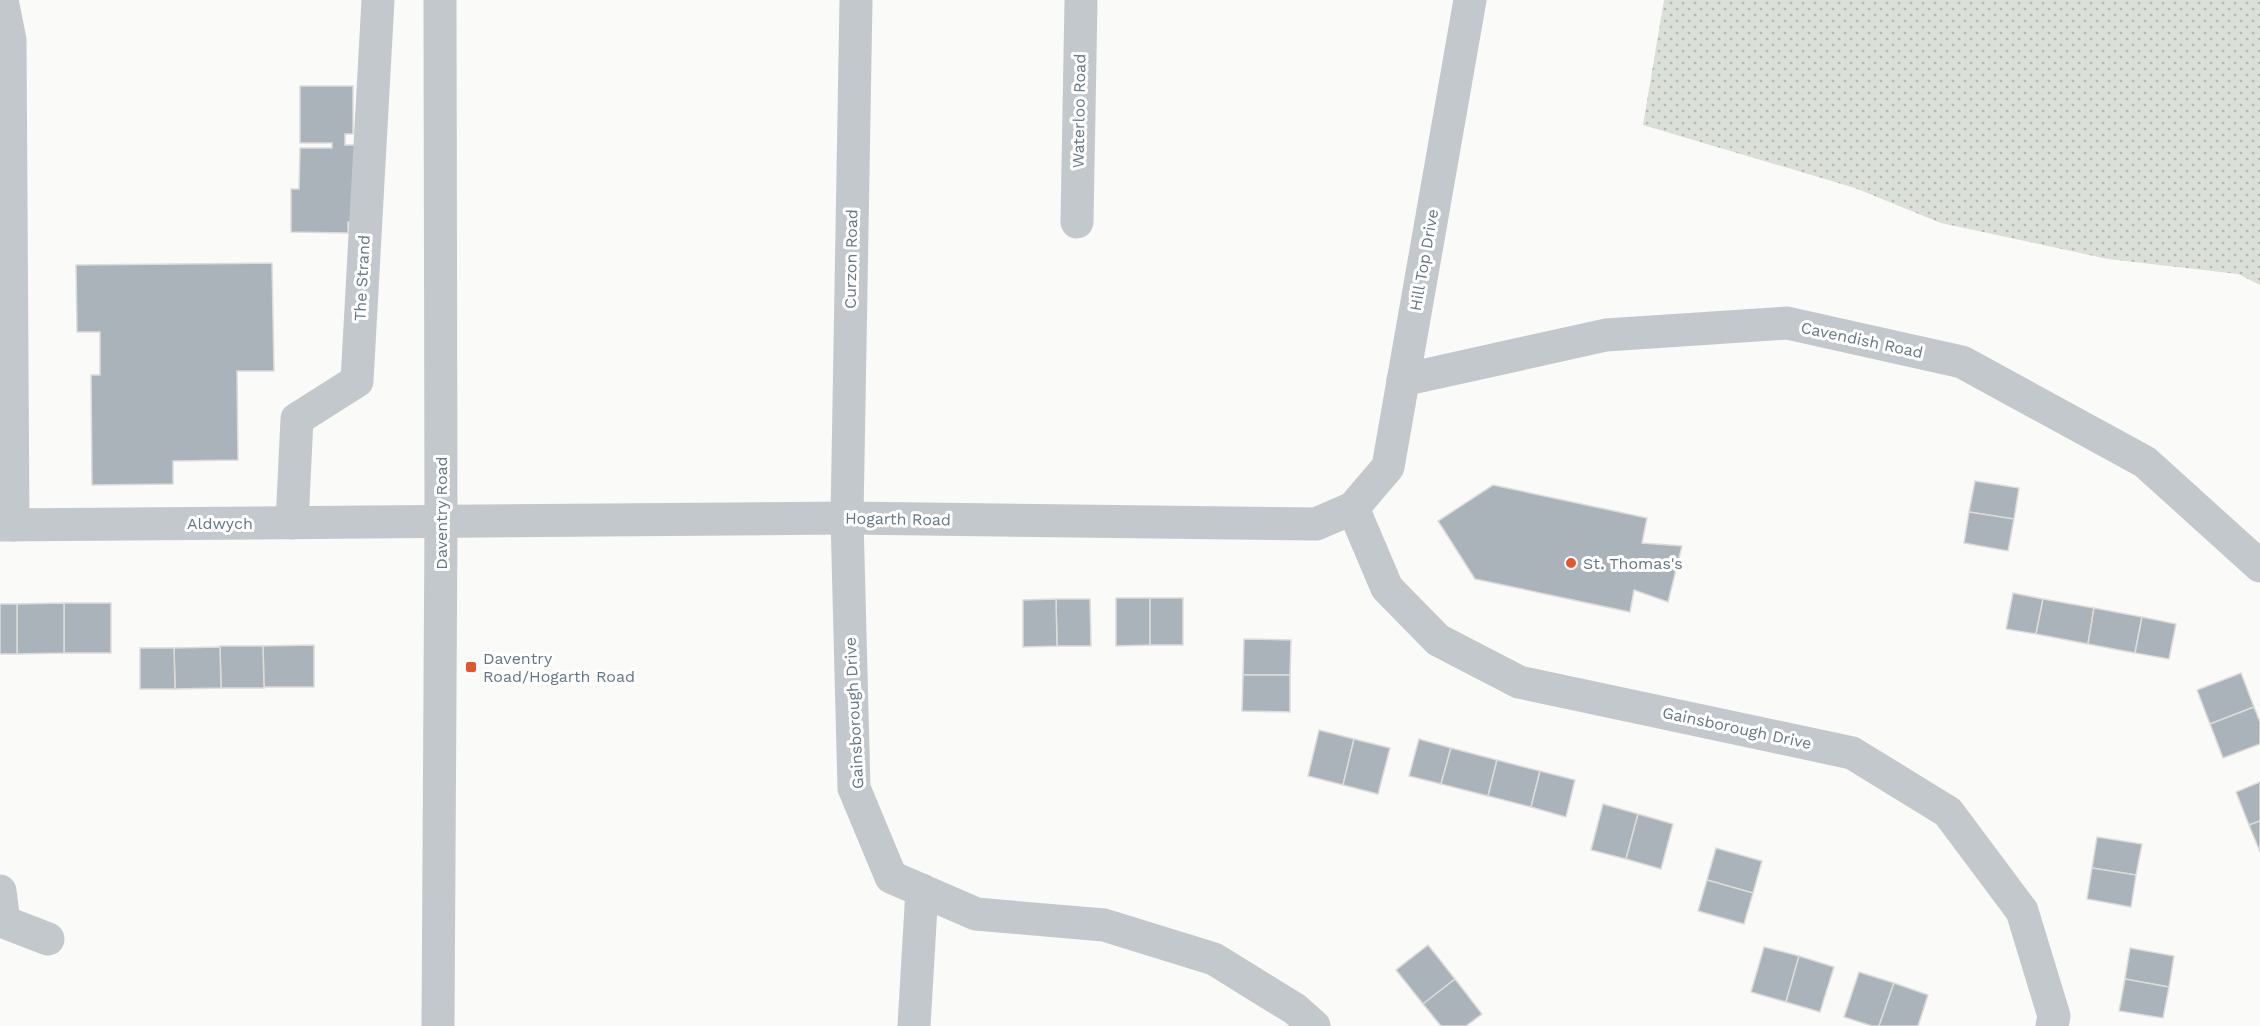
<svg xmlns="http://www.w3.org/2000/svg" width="2260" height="1026" font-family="'Work Sans',sans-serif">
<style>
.grass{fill:url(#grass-dots)}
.building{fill:#aab3b9;stroke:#dcdcda;stroke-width:1.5}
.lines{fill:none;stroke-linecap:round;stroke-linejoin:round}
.minor{stroke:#c3c8cc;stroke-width:33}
.poi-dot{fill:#e4572e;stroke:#fff;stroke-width:2}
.labels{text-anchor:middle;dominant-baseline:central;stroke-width:6;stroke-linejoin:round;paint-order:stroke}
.street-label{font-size:16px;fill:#657683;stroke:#fff}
.poi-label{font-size:16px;fill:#657683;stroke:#fff;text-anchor:start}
</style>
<defs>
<pattern id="grass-dots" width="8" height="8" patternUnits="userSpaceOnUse" patternTransform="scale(1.5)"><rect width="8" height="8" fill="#dadfd7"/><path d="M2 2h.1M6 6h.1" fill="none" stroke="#b4b9b4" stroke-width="1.8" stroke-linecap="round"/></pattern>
</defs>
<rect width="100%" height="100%" fill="#fafaf8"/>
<!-- grass -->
<polygon class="grass" points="1664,0 2260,0 2260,285 2238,274 2108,259 1941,223 1855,188 1643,125"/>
<!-- building -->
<g class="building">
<polygon points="300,86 353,86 353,134 345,134 345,145 355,145 356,222 348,222 348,233 291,232 291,189 299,189 300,148 332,148 332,143 300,143"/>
<polygon points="272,263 274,371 237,371 238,460 173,461 173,484 92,485 91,375 100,375 100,332 77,332 76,265"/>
<polygon points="1975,481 2019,488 2014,519 1969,512"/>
<polygon points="1493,485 1647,518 1642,543 1682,546 1668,602 1634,590 1630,612 1475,579 1438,521"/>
<polygon points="1969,512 2014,519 2008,551 1964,543"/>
<polygon points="2013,593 2043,599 2036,634 2006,629"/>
<polygon points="1116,598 1150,598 1150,645 1116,646"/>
<rect x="1150" y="598" width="33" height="47"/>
<polygon points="1056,599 1090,599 1091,646 1057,646"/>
<polygon points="1056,599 1057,646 1023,647 1023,600"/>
<polygon points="2043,599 2094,608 2088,644 2036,634"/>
<rect x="64" y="603" width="47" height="50"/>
<polygon points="64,603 64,653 17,654 17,604"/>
<rect x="0" y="604" width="17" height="50"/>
<polygon points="2094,608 2142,617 2135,653 2088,644"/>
<polygon points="2142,617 2176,624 2169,659 2135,653"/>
<polygon points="1244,639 1291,640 1290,675 1243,675"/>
<polygon points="314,645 314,687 264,687 263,646"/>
<polygon points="220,646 263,646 264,688 221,688"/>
<polygon points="220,647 221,688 175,689 174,648"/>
<polygon points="140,648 174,648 175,689 140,689"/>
<polygon points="2241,673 2254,707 2210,724 2197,690"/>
<polygon points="1243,675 1290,675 1290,712 1242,711"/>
<polygon points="2254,707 2260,722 2260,744 2223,758 2210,724"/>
<polygon points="1319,730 1354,739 1343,785 1308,776"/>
<polygon points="1354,739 1390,748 1378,794 1343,785"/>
<polygon points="1419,739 1451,748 1441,784 1409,776"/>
<polygon points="1451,748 1497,760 1488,796 1441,784"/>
<polygon points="1497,760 1540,771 1531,807 1488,796"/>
<polygon points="1540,771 1575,780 1566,817 1531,807"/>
<polygon points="2260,782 2260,821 2249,825 2236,792"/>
<polygon points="1603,804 1638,814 1626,859 1591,850"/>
<polygon points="1638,814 1673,824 1661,869 1626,859"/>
<polygon points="2260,821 2260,852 2249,825"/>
<polygon points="2097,837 2142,844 2136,875 2092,868"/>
<polygon points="1716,848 1762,861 1753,893 1707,880"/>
<polygon points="2092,868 2136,875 2131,907 2087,899"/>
<polygon points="1707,880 1753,893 1744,924 1698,911"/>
<polygon points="1428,945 1455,979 1423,1004 1396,970"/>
<polygon points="1764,947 1799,956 1786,1002 1751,992"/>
<polygon points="2130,948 2174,956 2169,987 2125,979"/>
<polygon points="1799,956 1834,967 1820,1012 1786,1002"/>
<polygon points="1859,972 1894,983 1879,1026 1872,1026 1844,1017"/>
<polygon points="1455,979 1482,1014 1466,1026 1441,1026 1423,1004"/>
<polygon points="2125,979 2169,987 2163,1018 2119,1011"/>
<polygon points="1894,983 1928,995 1918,1026 1879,1026"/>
</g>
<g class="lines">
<!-- minor -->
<g class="minor">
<polyline points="2,0 10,40 13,525"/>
<polyline points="856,0 847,518 854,788 891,877 976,914 1104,925 1214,959 1295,1009 1314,1026"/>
<polyline points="1077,222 1081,0"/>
<polyline points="1403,380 1606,335 1787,323 1962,362 2145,462 2260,566"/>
<polyline points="1353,508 1387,588 1438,640 1519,682 1852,753 1948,812 2022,911 2054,1016 2052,1026"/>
<polyline points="292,523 297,419 357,381 378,0"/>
<polyline points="0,525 847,518 1316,524 1353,508 1388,467 1470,0"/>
<polyline points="0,891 4,922 48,939"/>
<polyline points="438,1026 441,522 440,0"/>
<polyline points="914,1026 922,890"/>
</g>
</g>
<!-- markers -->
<g class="poi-dot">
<circle cx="1571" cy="563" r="6"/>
<rect x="465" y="661" width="12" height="12" rx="3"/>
</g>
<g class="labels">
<!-- street labels -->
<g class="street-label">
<text transform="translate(1079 111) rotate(-89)">Waterloo Road</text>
<text transform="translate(851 259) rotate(-89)">Curzon Road</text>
<text transform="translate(1424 260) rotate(-80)">Hill Top Drive</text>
<text transform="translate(362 278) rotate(-87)">The Strand</text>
<text transform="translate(1862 340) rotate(12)">Cavendish Road</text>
<text transform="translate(441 513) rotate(-90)">Daventry Road</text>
<text transform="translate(898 519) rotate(1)">Hogarth Road</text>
<text x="220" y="523">Aldwych</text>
<text transform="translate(854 713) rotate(-93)">Gainsborough Drive</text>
<text transform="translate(1737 728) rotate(12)">Gainsborough Drive</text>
</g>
<!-- poi labels -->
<g class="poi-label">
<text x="1583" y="563">St. Thomas's</text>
<text x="483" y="658">Daventry<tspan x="483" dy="18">Road/Hogarth Road</tspan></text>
</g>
</g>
</svg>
